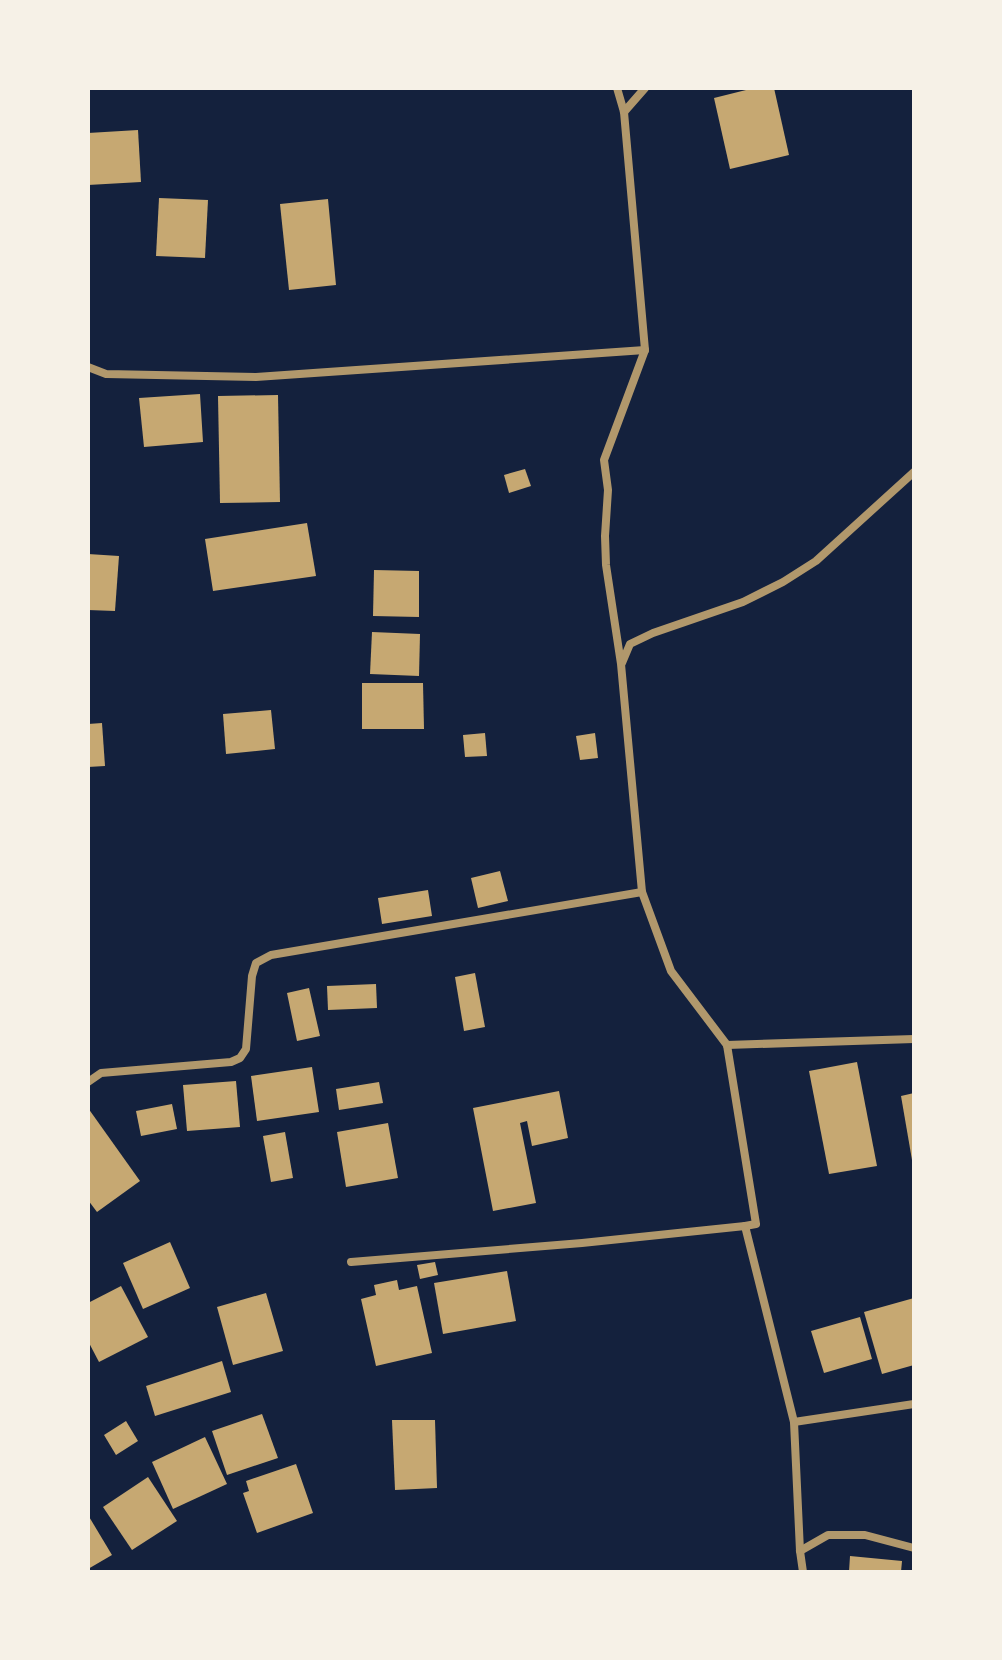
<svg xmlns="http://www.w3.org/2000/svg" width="1002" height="1660" font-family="'DejaVu Sans',sans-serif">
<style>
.building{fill:#c6a872}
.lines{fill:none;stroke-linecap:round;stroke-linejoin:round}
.minor{stroke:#b1986c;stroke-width:8}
</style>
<rect width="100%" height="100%" fill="#14213d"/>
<!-- building -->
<g class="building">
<polygon points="754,88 774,88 789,155 730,169 714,98"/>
<polygon points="138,130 141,182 88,185 88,133"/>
<polygon points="159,198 208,200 205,258 156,256"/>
<polygon points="328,199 336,285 289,290 280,204"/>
<polygon points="200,394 203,442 144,447 139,398"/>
<polygon points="278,395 280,502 220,503 218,396"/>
<polygon points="525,469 531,486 509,493 504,475"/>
<polygon points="307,523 316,576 213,591 205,539"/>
<polygon points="88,554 119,556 115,611 88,610"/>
<polygon points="374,570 419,571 419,617 373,616"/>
<polygon points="372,632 420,634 419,676 370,674"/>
<polygon points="362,683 423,683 424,729 362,729"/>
<polygon points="271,710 275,749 226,754 223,714"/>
<polygon points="102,723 105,766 88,767 88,724"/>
<polygon points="485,733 487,756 465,757 463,735"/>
<polygon points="595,733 598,758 580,760 576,736"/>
<polygon points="500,871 508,901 478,908 471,878"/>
<polygon points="428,890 432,916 382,924 378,898"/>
<polygon points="475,973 485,1027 464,1031 455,977"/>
<polygon points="376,984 377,1008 328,1010 327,986"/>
<polygon points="309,988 320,1036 297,1041 287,993"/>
<polygon points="857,1062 877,1166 829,1174 809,1071"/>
<polygon points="312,1067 319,1112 257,1121 251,1076"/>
<polygon points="236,1081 240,1127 187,1131 183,1085"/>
<polygon points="379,1082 383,1103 339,1110 336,1089"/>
<polygon points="559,1091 568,1138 532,1146 527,1121 520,1123 536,1203 493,1211 473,1108"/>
<polygon points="914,1093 914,1160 912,1160 901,1096"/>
<polygon points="172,1104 177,1129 141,1136 136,1111"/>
<polygon points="88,1108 140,1181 97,1212 88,1200"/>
<polygon points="388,1123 398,1178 346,1187 337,1132"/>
<polygon points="285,1132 293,1178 271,1182 263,1136"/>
<polygon points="170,1242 190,1288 143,1309 123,1263"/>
<polygon points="435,1262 438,1275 420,1279 417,1265"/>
<polygon points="507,1271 516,1321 443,1334 434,1283"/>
<polygon points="397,1280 399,1290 417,1286 432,1353 376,1366 361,1299 376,1295 374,1285"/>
<polygon points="121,1286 148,1337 99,1362 88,1341 88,1303"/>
<polygon points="266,1293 283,1351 233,1365 217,1307"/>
<polygon points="914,1298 914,1365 882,1374 864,1312"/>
<polygon points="860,1317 872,1359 824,1373 811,1331"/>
<polygon points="222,1361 231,1392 155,1416 146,1386"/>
<polygon points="262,1414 278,1458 227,1475 212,1431"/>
<polygon points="392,1420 435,1420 437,1488 395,1490"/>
<polygon points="126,1421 138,1441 116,1455 104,1435"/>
<polygon points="205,1437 227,1484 173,1509 152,1462"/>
<polygon points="296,1464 313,1513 257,1533 243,1493 249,1491 246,1481"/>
<polygon points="148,1477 177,1521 132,1550 103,1507"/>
<polygon points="88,1515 112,1555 88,1569"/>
<polygon points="850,1556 902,1561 901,1572 849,1572"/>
</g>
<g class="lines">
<!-- minor -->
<g class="minor">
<polyline points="617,88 624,112 645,350 604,460 608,490 605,536 606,565 621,664 642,892 671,971 727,1045 756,1224 745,1226 794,1422 800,1551 803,1572"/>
<polyline points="624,112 645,88"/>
<polyline points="88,367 106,374 256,377 645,350"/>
<polyline points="622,663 630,644 653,633 743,602 783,582 816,561 914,472"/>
<polyline points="727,1045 914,1039"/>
<polyline points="88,1082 101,1073 231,1062 240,1058 246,1049 252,976 256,963 271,955 642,892"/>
<polyline points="351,1262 582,1243 745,1226"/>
<polyline points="794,1422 914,1404"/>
<polyline points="800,1551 828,1535 865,1535 914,1548"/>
</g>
</g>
<!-- border -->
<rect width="1002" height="1660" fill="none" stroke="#f6f1e7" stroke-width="180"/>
</svg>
